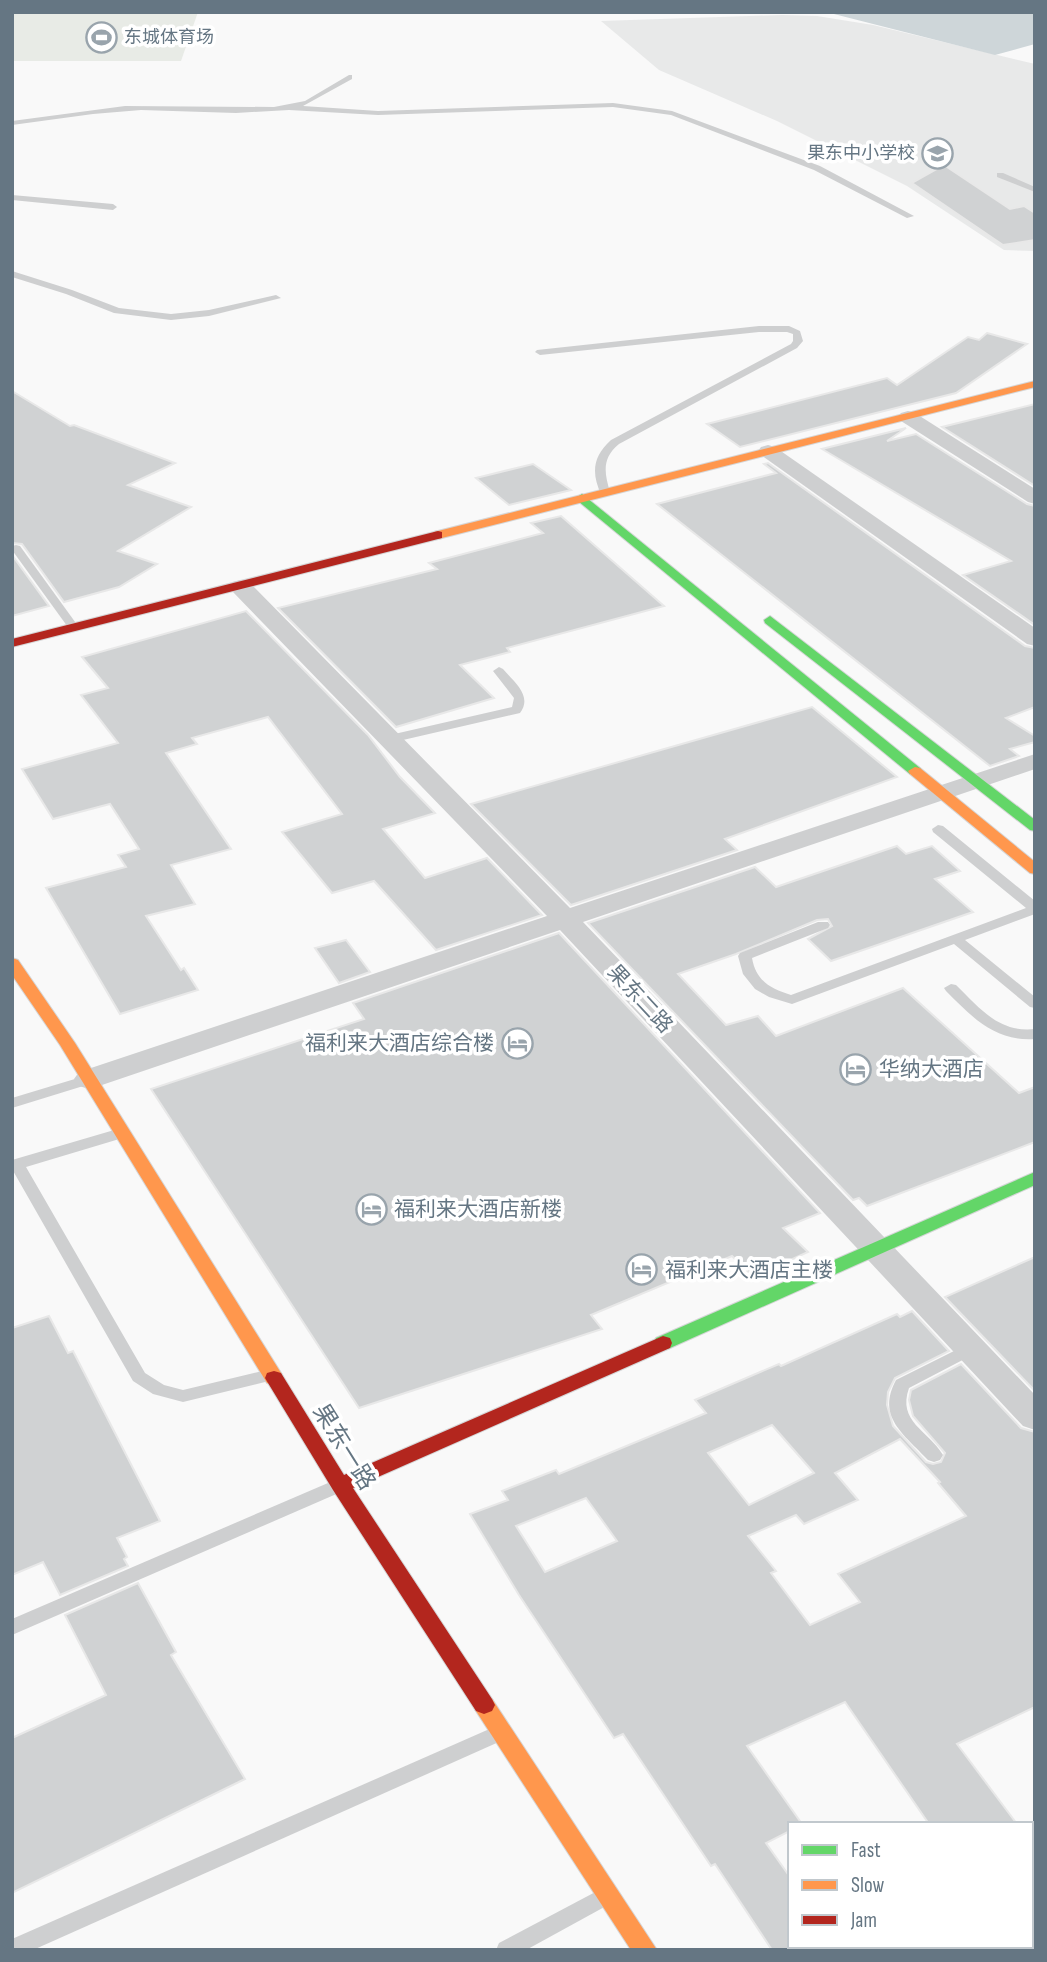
<svg xmlns="http://www.w3.org/2000/svg" width="1047" height="1962" font-family="'Sofia Sans Condensed','Noto Sans SC',sans-serif">
<style>
.built{fill:#e8e9e9}
.green{fill:#e8ebe6}
.water{fill:#ced6d9}
.building{fill:#d0d2d3;stroke:#e8e8e8;stroke-width:2;fill-rule:evenodd}
.lines{fill:none;stroke-linecap:round;stroke-linejoin:round}
.fast-casing{stroke:#d5d6d7;stroke-width:2}
.slow-casing{stroke:#d5d6d7;stroke-width:2}
.jam-casing{stroke:#d5d6d7;stroke-width:2}
.lane{fill:#cecfd0;fill-rule:evenodd}
.street{fill:#cecfd0;fill-rule:evenodd}
.fast{fill:#63d668;fill-rule:evenodd}
.slow{fill:#ff974d;fill-rule:evenodd}
.jam{fill:#b3261e;fill-rule:evenodd}
.labels{text-anchor:middle;dominant-baseline:central;stroke-width:7;stroke-linejoin:round;paint-order:stroke}
.far-poi-label{font-size:18px;fill:#657683;stroke:#fff;text-anchor:start}
.street-label{font-size:21px;fill:#657683;stroke:#fff}
.poi-label{font-size:21px;fill:#657683;stroke:#fff;text-anchor:start}
.near-street-label{font-size:24px;fill:#657683;stroke:#fff}
</style>
<rect width="100%" height="100%" fill="#f9f9f9"/>
<!-- built -->
<polygon class="built" points="782,15 817,16 873,25 1035,64 1035,251 1004,250 907,186 777,121 659,70 601,21"/>
<!-- green -->
<polygon class="green" points="12,12 198,12 181,61 12,61"/>
<!-- water -->
<polygon class="water" points="826,12 1035,12 1035,44 995,55"/>
<!-- building -->
<g class="building">
<polygon points="944,165 1010,209 1024,206 1035,213 1035,240 1003,245 912,183"/>
<polygon points="987,333 1027,344 956,393 740,447 707,424 887,378 897,385 968,337 979,340"/>
<polygon points="12,391 70,426 74,425 175,463 128,485 191,507 118,551 157,564 119,587 64,602 22,544 12,543"/>
<polygon points="1035,404 1035,486 942,427"/>
<polygon points="906,428 887,441 916,434 1027,504 1035,506 1035,625 963,575 1011,561 822,449"/>
<polygon points="768,463 1025,646 1035,648 1035,707 1006,718 1035,736 1035,742 1010,749 1019,756 990,766 657,504 776,473 764,464"/>
<polygon points="533,464 571,490 509,505 476,478"/>
<polygon points="561,516 664,606 507,648 510,652 460,665 494,698 396,727 278,608 437,569 429,563 543,533 531,523"/>
<polygon points="12,555 49,606 12,616"/>
<polygon points="246,611 368,735 400,777 435,813 383,829 425,878 487,858 542,915 436,950 374,881 332,893 282,832 342,814 268,717 192,738 197,744 166,753 231,849 171,865 195,904 146,916 181,970 184,968 198,990 120,1014 46,888 126,867 118,855 139,849 110,804 53,819 22,769 118,743 81,695 108,688 82,657"/>
<polygon points="812,707 897,777 725,839 737,850 571,905 471,804"/>
<polygon points="897,846 906,854 932,846 960,871 935,879 973,912 831,961 808,939 832,926 828,919 817,920 736,954 678,974 726,1025 758,1016 776,1036 903,988 1019,1093 1035,1087 1035,1142 867,1206 859,1198 853,1200 588,923 755,867 776,887"/>
<polygon points="559,933 820,1213 783,1228 808,1252 753,1277 732,1256 591,1315 602,1329 359,1408 151,1089 364,1019 353,1003"/>
<polygon points="346,940 370,972 339,983 315,948"/>
<polygon points="1035,1257 1035,1391 945,1297"/>
<path d="M912,1311L949,1351L895,1378L888,1392L887,1405L893,1426L926,1462L933,1464L941,1462L945,1453L913,1416L909,1400L911,1390L961,1364L1021,1428L1035,1432V1707L957,1744L1017,1824H929L845,1702L747,1746L802,1824H790V1831L766,1843L790,1877V1950H772L715,1864L711,1866L623,1734L614,1738L519,1595L470,1514L508,1500L502,1491L556,1470L559,1474L706,1413L695,1400L779,1364L781,1366L897,1314L900,1317ZM772,1425L814,1473L749,1505L708,1453ZM900,1439L940,1482L938,1483L966,1516L838,1574L860,1602L810,1625L771,1573L776,1571L748,1536L796,1515L804,1524L858,1500L835,1473ZM586,1498L617,1541L545,1572L516,1526Z"/>
<polygon points="49,1316 68,1353 73,1351 160,1521 117,1538 127,1557 124,1559 128,1566 60,1595 43,1562 12,1575 12,1328"/>
<polygon points="138,1583 176,1652 171,1655 245,1779 12,1893 12,1738 106,1695 65,1615"/>
</g>
<g class="lines">
<defs>
<g id="fast">
<polygon points="582,494 920,768 922,771 920,774 910,774 578,501 576,498"/>
<polygon points="770,616 1035,820 1035,831 1030,830 765,623 764,620"/>
<polygon points="1035,1172 1035,1185 670,1348 663,1350 656,1348 654,1343 656,1338"/>
</g>
<g id="slow">
<polygon points="1035,381 1035,387 438,539 432,535 434,532"/>
<polygon points="915,767 920,768 1035,862 1035,874 1030,873 910,774 908,771"/>
<polygon points="12,958 18,960 75,1043 281,1373 283,1378 281,1383 274,1385 267,1383 60,1045 12,975"/>
<polygon points="484,1696 492,1699 657,1950 631,1950 476,1711 473,1705 476,1699"/>
</g>
<g id="jam">
<polygon points="438,531 442,532 442,538 12,647 12,639"/>
<polygon points="663,1336 670,1338 672,1343 670,1348 353,1488 492,1699 495,1705 492,1711 484,1714 476,1711 333,1490 265,1378 267,1373 274,1371 281,1373 344,1475"/>
</g>
</defs>
<!-- fast casing -->
<use href="#fast" class="fast-casing"/>
<!-- slow casing -->
<use href="#slow" class="slow-casing"/>
<!-- jam casing -->
<use href="#jam" class="jam-casing"/>
<!-- lane -->
<g class="lane">
<polygon points="349,75 352,75 352,79 303,106 378,111 613,103 672,111 820,166 914,216 907,218 814,170 671,115 613,107 378,115 289,110 236,113 141,110 93,114 12,125 12,121 125,106 274,107 305,101"/>
<polygon points="997,173 1003,173 1035,187 1035,192 997,177"/>
<polygon points="12,195 113,204 117,207 113,210 12,200"/>
<polygon points="12,271 72,290 119,308 171,314 209,310 276,295 281,298 209,316 171,320 114,313 66,294 12,277"/>
<path d="M759,326H789L800,331L803,341L797,348L619,444C602,458 604,472 610,492L605,495L601,494C591,473 593,456 611,440L791,344L793,341V334L787,332H759L540,355L535,352L537,350Z"/>
<polygon points="16,545 20,546 78,626 78,630 70,630 12,550 12,546"/>
<path d="M499,667L503,669C514,682 533,696 520,713L390,743L384,739L390,735L512,707L514,698L493,671Z"/>
<path d="M938,825L943,826L1035,901V914L965,940L1035,997V1008L1030,1007L954,944L792,1004L769,997L755,989L743,974L738,956L740,953L818,922H828L830,925L828,928L752,958C756,981 771,989 791,995L1026,908L933,832L932,829Z"/>
<path d="M951,984L956,985C980,1008 998,1033 1035,1029V1039C995,1042 972,1017 946,991L944,988Z"/>
<polygon points="88,1075 93,1077 95,1080 93,1083 12,1108 12,1098"/>
<polygon points="121,1128 126,1129 129,1133 126,1137 26,1167 145,1373 164,1385 183,1390 267,1370 273,1372 275,1376 273,1380 183,1402 153,1394 133,1381 12,1169 12,1160"/>
<path d="M970,1343L976,1345L978,1349L976,1353L909,1388C897,1422 928,1430 943,1455L940,1460L934,1462L928,1460C904,1434 876,1417 896,1380Z"/>
<polygon points="335,1480 341,1482 344,1487 341,1492 12,1635 12,1619"/>
<polygon points="494,1727 501,1729 504,1735 501,1741 33,1950 12,1950 12,1939"/>
<polygon points="601,1889 608,1891 611,1898 608,1905 526,1950 496,1950 499,1943"/>
</g>
<!-- street -->
<g class="street">
<polygon points="908,411 915,413 1035,489 1035,504 1028,502 901,421 898,417 901,413"/>
<polygon points="768,445 775,447 1035,628 1035,646 1027,644 761,455 758,451 761,447"/>
<polygon points="241,580 249,582 570,908 1035,754 1035,769 583,922 1035,1395 1035,1430 1023,1426 560,930 99,1086 89,1089 79,1086 74,1079 79,1072 547,916 233,592 230,587 233,582"/>
<polygon points="1035,1881 1035,1919 1031,1921 1031,1883"/>
<polygon points="928,1946 974,1946 972,1950 926,1950"/>
</g>
<!-- fast -->
<use href="#fast" class="fast"/>
<!-- slow -->
<use href="#slow" class="slow"/>
<!-- jam -->
<use href="#jam" class="jam"/>
</g>
<!-- icons -->
<defs>
<symbol id="stadium-ring" viewBox="-11 -11 22 22"><circle r="9.5" fill="#fff" stroke="#99a4ac" stroke-width="1.5"/><path d="M0-5a6.5 5 0 1 0 0 10a6.5 5 0 1 0 0-10ZM-3.5-1.8h7v3.6h-7Z" fill="#99a4ac"/></symbol>
<symbol id="school-ring" viewBox="-11 -11 22 22"><circle r="9.5" fill="#fff" stroke="#99a4ac" stroke-width="1.5"/><path d="M0-5L7-2L0 1L-7-2ZM-4 1L0 2.5L4 1V4Q0 6-4 4Z" fill="#99a4ac"/></symbol>
<symbol id="hotel-ring" viewBox="-11 -11 22 22"><circle r="9.5" fill="#fff" stroke="#99a4ac" stroke-width="1.5"/><path d="M-6-4.5h1.5V1H6V5H4.5V3h-9V5H-6ZM-4 0a1.8 1.8 0 1 1 3.6 0ZM.5 0V-2.5h3Q6-2.5 6 0Z" fill="#99a4ac"/></symbol>
</defs>
<g fill-rule="evenodd">
<use href="#stadium-ring" x="84" y="20" width="35" height="35"/>
<use href="#school-ring" x="920" y="136" width="35" height="35"/>
<use href="#hotel-ring" x="500" y="1026" width="35" height="35"/>
<use href="#hotel-ring" x="838" y="1052" width="35" height="35"/>
<use href="#hotel-ring" x="354" y="1192" width="35" height="35"/>
<use href="#hotel-ring" x="624" y="1252" width="35" height="35"/>
</g>
<g class="labels">
<!-- far-poi labels -->
<g class="far-poi-label">
<text x="124" y="37">东城体育场</text>
<text x="915" y="153" text-anchor="end">果东中小学校</text>
</g>
<!-- street labels -->
<g class="street-label">
<text transform="translate(640 999) rotate(47)">果东二路</text>
</g>
<!-- poi labels -->
<g class="poi-label">
<text x="494" y="1043" text-anchor="end">福利来大酒店综合楼</text>
<text x="879" y="1069">华纳大酒店</text>
<text x="394" y="1209">福利来大酒店新楼</text>
<text x="665" y="1270">福利来大酒店主楼</text>
</g>
<!-- near-street labels -->
<g class="near-street-label">
<text transform="translate(344 1447) rotate(58)">果东一路</text>
</g>
</g>
<!-- border -->
<rect width="1047" height="1962" fill="none" stroke="#657683" stroke-width="28"/>
<!-- legend -->
<rect x="788" y="1822" width="245" height="126" fill="#ffffff" stroke="#c1c8cd" stroke-width="2"/>
<rect x="802" y="1845" width="35" height="10" fill="#63d668" stroke="#c1c8cd" stroke-width="2"/>
<text x="851" y="1857" font-size="21" fill="#657683">Fast</text>
<rect x="802" y="1880" width="35" height="10" fill="#ff974d" stroke="#c1c8cd" stroke-width="2"/>
<text x="851" y="1892" font-size="21" fill="#657683">Slow</text>
<rect x="802" y="1915" width="35" height="10" fill="#b3261e" stroke="#c1c8cd" stroke-width="2"/>
<text x="851" y="1927" font-size="21" fill="#657683">Jam</text>
</svg>
